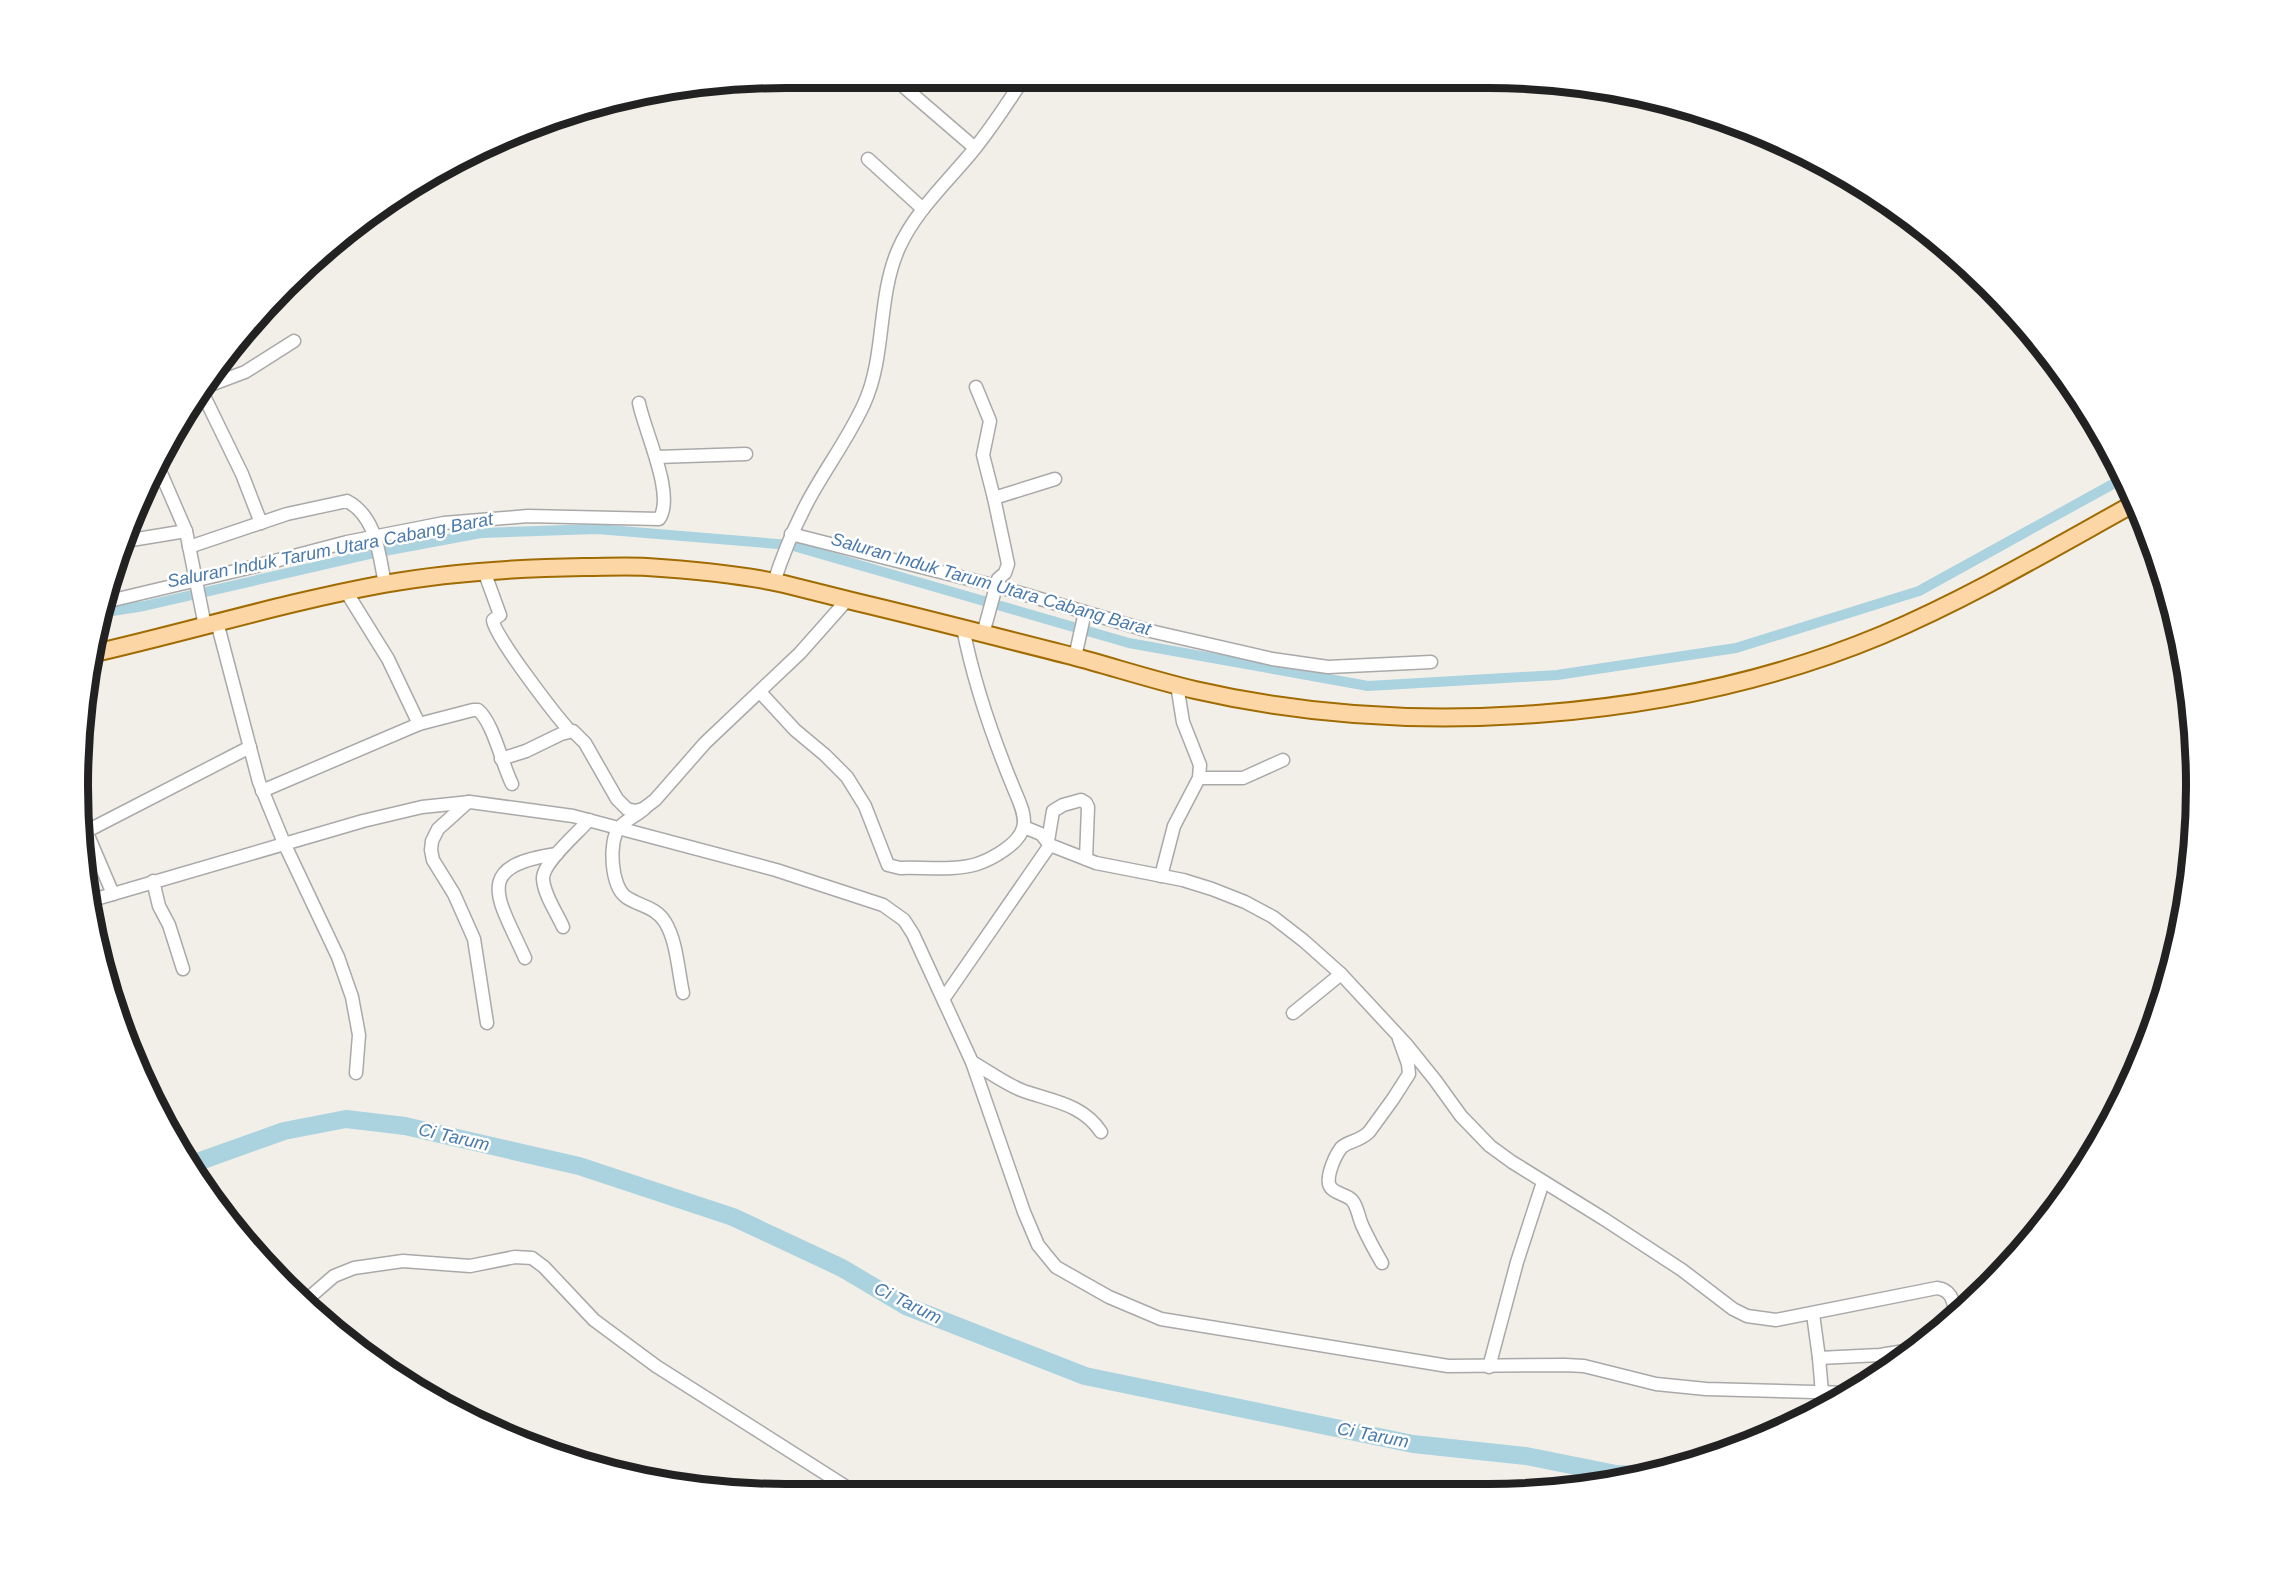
<svg xmlns="http://www.w3.org/2000/svg" width="2274" height="1573" font-family="Arial,sans-serif">
<style>
.lines{fill:none;stroke-linecap:round;stroke-linejoin:round}
.canal{stroke:#aad3df;stroke-width:10}
.river{stroke:#aad3df;stroke-width:18}
.minor-casing{stroke:#a9a9a9;stroke-width:15}
.major-casing{stroke:#a06b00;stroke-width:20}
.minor{stroke:#fff;stroke-width:12}
.major{stroke:#fcd6a4;stroke-width:16}
.labels{text-anchor:middle;dominant-baseline:central;stroke-width:5;stroke-linejoin:round;paint-order:stroke}
.water-label{font-size:18px;font-style:italic;fill:#4a7aab;stroke:#fff}
.rim{fill:none;stroke:#222;stroke-width:8}
</style>
<rect width="100%" height="100%" fill="#f2efe9"/>
<g class="lines">
<!-- canal -->
<polyline class="canal" points="106,612 144,606 379,552 481,533 597,529 790,545 1129,643 1368,686 1557,675 1736,648 1919,591 2122,479"/>
<!-- river -->
<polyline class="river" points="189,1165 284,1131 346,1119 405,1126 579,1166 733,1217 842,1268 906,1306 1085,1376 1413,1444 1526,1456 1616,1474 1643,1475"/>
<defs>
<g id="minor">
<polyline points="903,86 975,148"/>
<polyline points="868,159 923,209"/>
<polyline points="205,387 245,372 294,341"/>
<polyline points="976,387 990,421 983,455 994,498"/>
<polyline points="202,392 242,474 261,523"/>
<polyline points="657,457 746,454"/>
<polyline points="157,464 186,531 205,626"/>
<polyline points="791,534 996,586 1146,630 1272,659 1328,667 1431,662"/>
<polyline points="125,541 186,531"/>
<path d="M189,547L287,514L347,501C377,517 379,555 385,584"/>
<path d="M484,571L500,615L493,620C492,633 557,717 570,731"/>
<path d="M774,582C783,554 794,528 807,503C825,469 848,439 864,404C886,356 877,299 898,250C913,215 942,187 966,159C988,134 1006,105 1024,78"/>
<polyline points="347,593 388,659 419,724"/>
<path d="M109,601L248,568L347,542L444,523L528,516L659,519C676,496 644,430 639,403"/>
<polyline points="217,622 259,782 284,843 338,957 352,997 359,1035 356,1073"/>
<polyline points="983,634 998,579 1005,573 1008,564 994,498 1055,479"/>
<polyline points="1075,657 1085,612"/>
<path d="M760,692L795,730L825,755L847,777L865,806L888,865L900,868C923,867 956,871 977,864C992,859 1019,844 1023,828C1027,816 1018,799 1014,789C992,736 974,684 963,628"/>
<polyline points="501,759 526,751 561,734 573,731 585,743 617,799 627,809 635,811 643,809 655,800 705,743 800,653 847,600"/>
<polyline points="1199,778 1243,778 1283,760"/>
<path d="M262,791L419,724L473,710H478C493,722 502,764 512,784"/>
<polyline points="468,802 438,829 432,841 431,850 433,860 454,894 474,939 487,1023"/>
<path d="M645,808C638,815 625,820 619,828C608,842 611,886 626,897C639,906 656,907 665,922C677,941 678,971 683,993"/>
<polyline points="81,819 113,894"/>
<polyline points="1024,827 1041,834 1050,845"/>
<polyline points="87,831 250,747"/>
<polyline points="1048,841 1053,811 1063,805 1081,800 1086,803 1088,807 1086,859"/>
<polyline points="1161,876 1174,826 1199,778 1200,765 1183,722 1177,685"/>
<polyline points="153,881 159,906 169,925 183,969"/>
<polyline points="89,901 363,821 422,807 470,802 573,816 776,870 883,905 904,920 913,934 972,1062 1024,1212 1038,1245 1056,1267 1109,1297 1161,1319 1448,1366 1565,1365 1584,1366 1656,1384 1706,1389 1851,1393"/>
<path d="M563,927C557,913 544,895 543,879C542,863 578,833 589,820"/>
<path d="M525,958C499,899 470,866 557,854"/>
<path d="M944,998L1050,845L1096,863L1183,880L1212,889L1245,902L1273,917L1304,941L1341,974L1406,1044L1435,1080L1461,1116L1490,1146L1512,1162L1604,1219L1682,1270L1733,1309L1747,1316L1776,1320L1937,1288C1952,1290 1953,1301 1956,1314"/>
<polyline points="1293,1013 1341,974"/>
<path d="M972,1062C988,1071 1004,1083 1021,1090C1050,1101 1082,1103 1101,1132"/>
<path d="M1382,1263C1375,1251 1368,1238 1362,1225C1359,1218 1358,1210 1354,1203C1349,1193 1332,1195 1329,1184C1327,1174 1335,1156 1341,1148C1347,1141 1359,1142 1369,1132L1393,1099L1409,1074L1408,1064L1399,1039"/>
<polyline points="304,1302 334,1276 354,1268 403,1261 470,1266 515,1257 532,1258 544,1267 594,1320 656,1366 859,1495"/>
<polyline points="1813,1314 1819,1358 1880,1355 1911,1350"/>
<polyline points="1819,1358 1822,1393"/>
<polyline points="1489,1367 1517,1262 1543,1182"/>
</g>
<path id="major" d="M95,653C191,631 286,602 384,584C450,572 517,568 584,567C605,567 626,566 647,567C693,570 740,574 784,584C808,590 832,596 856,602C928,619 1000,638 1072,656C1113,667 1153,680 1195,690C1412,740 1676,721 1882,635C1969,598 2052,549 2135,503"/>
</defs>
<!-- minor casing -->
<use href="#minor" class="minor-casing"/>
<!-- major casing -->
<use href="#major" class="major-casing"/>
<!-- minor -->
<use href="#minor" class="minor"/>
<!-- major -->
<use href="#major" class="major"/>
</g>
<g class="labels">
<!-- water labels -->
<g class="water-label">
<text transform="translate(330 550) rotate(-11)">Saluran Induk Tarum Utara Cabang Barat</text>
<text transform="translate(991 584) rotate(16)">Saluran Induk Tarum Utara Cabang Barat</text>
<text transform="translate(454 1137) rotate(13)">Ci Tarum</text>
<text transform="translate(908 1303) rotate(26)">Ci Tarum</text>
<text transform="translate(1373 1435) rotate(11)">Ci Tarum</text>
</g>
</g>
<!-- crop -->
<path d="M0 0H2274V1573H0ZM786 88H1488A698 698 0 0 1 2186 786V786A698 698 0 0 1 1488 1484H786A698 698 0 0 1 88 786V786A698 698 0 0 1 786 88Z" fill="#fff" fill-rule="evenodd"/>
<path class="rim" d="M786 88H1488A698 698 0 0 1 2186 786V786A698 698 0 0 1 1488 1484H786A698 698 0 0 1 88 786V786A698 698 0 0 1 786 88Z"/>
</svg>
